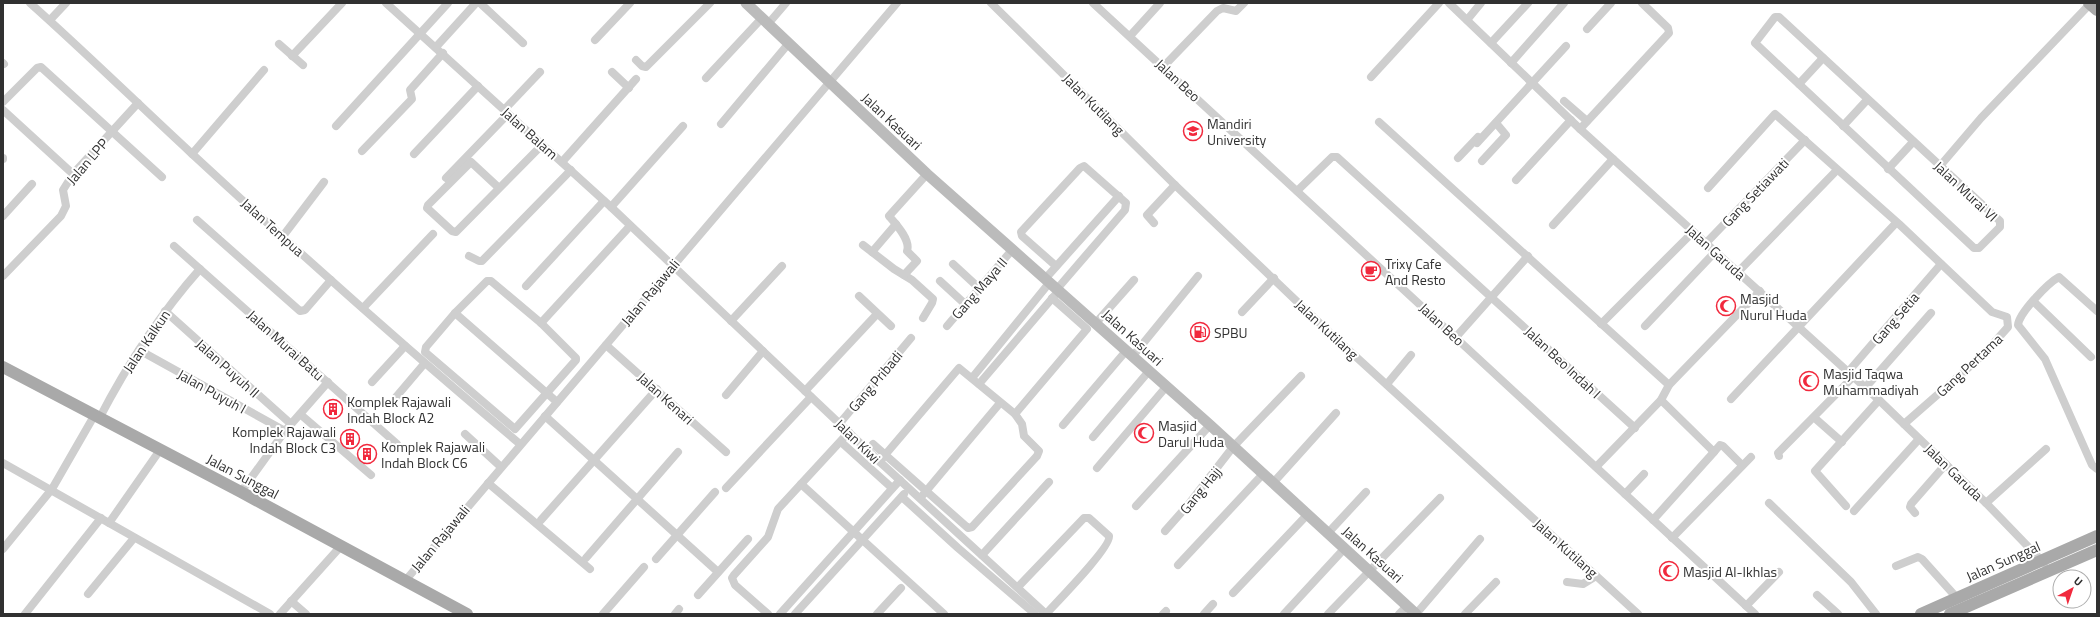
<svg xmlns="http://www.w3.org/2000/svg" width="2100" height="617" font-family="'Titillium Web',sans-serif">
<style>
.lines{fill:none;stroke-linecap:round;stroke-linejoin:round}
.street{stroke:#cecece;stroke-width:8}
.secondary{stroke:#bbb;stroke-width:11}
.primary{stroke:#a9a9a9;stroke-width:12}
.labels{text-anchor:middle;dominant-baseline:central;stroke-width:4;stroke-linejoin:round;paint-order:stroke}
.street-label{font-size:14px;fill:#313131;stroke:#fff}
.poi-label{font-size:14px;fill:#313131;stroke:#fff;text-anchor:start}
</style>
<rect width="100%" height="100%" fill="#fff"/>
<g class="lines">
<!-- street -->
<g class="street">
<path d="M30,3C85,52 137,103 190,152C298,252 408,350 520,444"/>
<polyline points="386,3 611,207 880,462 1046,614"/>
<polyline points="480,3 523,43"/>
<polyline points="991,3 1175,185 1331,334 1638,614"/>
<polyline points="1093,3 1755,614"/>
<polyline points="1449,3 1580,129 1879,400 1986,503 2044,563"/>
<polygon points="1775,17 1779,17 2000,221 2000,227 1979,248 1974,248 1755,43"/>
<polyline points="50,20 66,3"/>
<polyline points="1467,20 1481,3"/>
<polyline points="768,24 786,3"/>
<polyline points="1587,29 1611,3"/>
<polyline points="1130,36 1160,3"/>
<polyline points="595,40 630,3"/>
<polyline points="1491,43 1528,3"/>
<polyline points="279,44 303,65"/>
<polyline points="436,47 476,3"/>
<polyline points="292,56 342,3"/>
<polyline points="636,60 642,66 646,67 710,3"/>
<polyline points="3,63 4,64"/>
<polyline points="1511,63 1564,3"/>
<polyline points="1163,67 1217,11 1223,8 1236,11 1244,3"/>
<polyline points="612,72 629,88"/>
<polyline points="1371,77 1439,3"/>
<polyline points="706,78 762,18"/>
<polyline points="1799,84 1823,58"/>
<polyline points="1564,101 1587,121"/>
<polyline points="3,102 37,68 41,67 162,177"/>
<polyline points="3,110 73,174"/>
<polyline points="504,110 540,72"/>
<polyline points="1379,122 1669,385"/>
<polyline points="721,124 789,43"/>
<polyline points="336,126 448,3"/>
<polyline points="1843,126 1867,100"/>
<polyline points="1580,129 1669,33 1668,28 1642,3"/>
<polyline points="1477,143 1566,46"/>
<polyline points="362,151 412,99 410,90 443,53"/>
<polyline points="192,154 264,70"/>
<polyline points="414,154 478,86"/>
<polyline points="1458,158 1478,137"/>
<polyline points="3,159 3,158"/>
<polyline points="1482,161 1506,135 1496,123"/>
<polyline points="562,162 636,79"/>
<polyline points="1940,166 1981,118 2090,4"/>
<polyline points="1888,169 1913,142"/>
<polyline points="446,178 508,114"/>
<polyline points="1516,180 1571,120"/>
<polyline points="499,188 471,162 428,205 427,208 452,231 456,232 542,145"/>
<polyline points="1708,188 1775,114 1899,224 1992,312 2007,317 2008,327 1984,354 1904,424"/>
<polyline points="1297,191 1332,157 1337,157 1635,428"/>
<polyline points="611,207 683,126"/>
<polyline points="3,216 32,184"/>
<polyline points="197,220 300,311 305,310 331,280"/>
<polyline points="1154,223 1147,215 1175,185"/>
<polyline points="1553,225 1613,159"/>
<polyline points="283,236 324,182"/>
<polyline points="1706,243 1805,140"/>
<polyline points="863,245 894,269 912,280 933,299 932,303 923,318"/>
<polyline points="174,246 397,444"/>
<polyline points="872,252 896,224"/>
<polyline points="469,256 479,261 482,261 571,170"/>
<polyline points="953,264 979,288"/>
<polyline points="1056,266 1022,236 1021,232 1080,168 1084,166 1126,203 1125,210 1057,289"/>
<polyline points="1738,272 1837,170"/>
<path d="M904,275L917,261L907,251C911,240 896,224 889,216L927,174"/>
<polyline points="3,276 61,216 66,206 63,190 73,174 138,103"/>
<polyline points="1045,279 1119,196"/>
<polygon points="487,281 491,281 541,323 576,358 576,360 515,429 425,352 426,347 455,313"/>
<polyline points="940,281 965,304"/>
<polyline points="526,286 604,201"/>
<polyline points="859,296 891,326"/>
<polyline points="2033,301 2091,357"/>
<polyline points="363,308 433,234"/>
<polyline points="165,311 291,424"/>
<path d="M2097,311L2059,277C2048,283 2019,313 2018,325L2045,359L2092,465L2097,469"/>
<polyline points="1242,312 1274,278"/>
<polyline points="455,313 557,402"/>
<polyline points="731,321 782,266"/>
<polyline points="541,323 630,226"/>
<polyline points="1095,324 1134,280"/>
<polyline points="1601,324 1693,232"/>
<polyline points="947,326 1012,250"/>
<polyline points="1645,326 1715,252"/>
<polyline points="1456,337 1528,256"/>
<polyline points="606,345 726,452"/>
<polyline points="139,350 285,431"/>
<polyline points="1132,357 1198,276"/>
<polyline points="1848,372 1941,264"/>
<polyline points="972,378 1050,282"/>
<polyline points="372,382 405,346"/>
<polyline points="979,384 1055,295"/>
<polyline points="1387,384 1411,355"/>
<polyline points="1865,388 1931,313"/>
<polyline points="805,391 877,314"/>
<polyline points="726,395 763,351"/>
<polyline points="396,397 424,364"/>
<polyline points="1731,399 1895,224"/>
<polyline points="1661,400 1714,452 1720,445 1723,446 1742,465"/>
<polyline points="300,414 371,475"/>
<polyline points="1015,414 1087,329 1052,298"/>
<polyline points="545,416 718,572"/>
<path d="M99,419C127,365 160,314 200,269"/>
<polyline points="1817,420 1842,442"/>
<polyline points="840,423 911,338"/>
<polyline points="1063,425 1126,351"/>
<polyline points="465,434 501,467"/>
<polyline points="1093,437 1149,371"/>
<polyline points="841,442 892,488"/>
<polyline points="873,444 968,528 972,527 1037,456 1039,451 1024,436 1022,424 1015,414 959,368 885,455 880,462"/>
<polyline points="1779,456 1778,453 1853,377"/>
<polyline points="3,463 270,614"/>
<polyline points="1596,467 1661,400 1669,385 1760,291"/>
<polyline points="1097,468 1166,387"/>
<polyline points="488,483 590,569"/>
<polyline points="1273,483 1336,413"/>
<polyline points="801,484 944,614"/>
<polyline points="726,488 811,397"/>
<polyline points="241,492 285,431 328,382"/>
<polyline points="1625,494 1644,474"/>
<polyline points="922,496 1000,403"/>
<polyline points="902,497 958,548 1035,614"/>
<polyline points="1769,503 1851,582 1876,614"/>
<polyline points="1986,503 2046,449"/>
<polyline points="1136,506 1210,425"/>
<polyline points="1846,506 1815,471 1879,400"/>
<polyline points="1854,511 1919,439"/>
<polyline points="1915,513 1910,507 1911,504 1946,464"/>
<polyline points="541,520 657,389"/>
<polyline points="1653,520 1714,452"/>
<polyline points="109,523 160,450"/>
<polyline points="1165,531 1188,505 1233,447 1301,376"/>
<polyline points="1328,533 1366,492"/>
<polyline points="1672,538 1751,457"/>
<polyline points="3,549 52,489 94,416"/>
<polyline points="982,555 1049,482"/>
<polyline points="586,558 678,452"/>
<polyline points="656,559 715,492"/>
<polyline points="1178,565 1263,474"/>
<polyline points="1896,566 1918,557 1922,559 1957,598"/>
<polyline points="405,581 897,3"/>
<polyline points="1567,582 1583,584 1596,576"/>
<path d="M1018,587L1084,518H1089L1109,536C1112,546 1056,603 1046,614"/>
<polyline points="1233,593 1307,515"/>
<polyline points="88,594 134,538"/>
<polyline points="698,595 748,539"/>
<polyline points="1817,595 1838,614"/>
<polyline points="291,601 306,614"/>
<polyline points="1746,606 1779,572"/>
<polyline points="25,614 101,518"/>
<polyline points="280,614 341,546"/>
<polyline points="603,614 644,567"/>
<polyline points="675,614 679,609"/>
<polyline points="768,614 735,585 732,578 734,575 768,537 778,509 849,432"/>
<polyline points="780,614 900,480"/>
<polyline points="795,614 904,494"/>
<polyline points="877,614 901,588"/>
<polyline points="1163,614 1166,611"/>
<polyline points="1204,614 1213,604"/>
<polyline points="1284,614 1344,549"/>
<polyline points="1328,614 1440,498"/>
<polyline points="1399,614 1407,606"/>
<polyline points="1416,614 1480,539"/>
<polyline points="1465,614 1496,582"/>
</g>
<!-- secondary -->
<polyline class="secondary" points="746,3 927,174 1210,425 1416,614"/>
<!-- primary -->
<g class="primary">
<polyline points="2089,3 2097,10"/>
<polyline points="3,367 241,492 467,614"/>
<polyline points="1921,614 2097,536"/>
<polyline points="1950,614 2097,550"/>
</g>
</g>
<!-- icons -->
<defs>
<symbol id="university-ring" viewBox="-11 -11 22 22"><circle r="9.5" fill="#fff" stroke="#f1293d" stroke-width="1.5"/><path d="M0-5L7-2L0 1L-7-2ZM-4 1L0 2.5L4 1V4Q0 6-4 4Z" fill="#f1293d"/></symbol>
<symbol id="cafe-ring" viewBox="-11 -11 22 22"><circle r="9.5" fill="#fff" stroke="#f1293d" stroke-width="1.5"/><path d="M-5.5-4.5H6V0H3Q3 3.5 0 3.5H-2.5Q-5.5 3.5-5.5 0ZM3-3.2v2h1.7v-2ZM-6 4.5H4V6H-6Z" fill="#f1293d"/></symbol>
<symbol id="mosque-ring" viewBox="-11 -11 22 22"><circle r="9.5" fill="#fff" stroke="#f1293d" stroke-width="1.5"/><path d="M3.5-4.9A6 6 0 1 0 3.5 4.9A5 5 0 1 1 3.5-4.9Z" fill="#f1293d"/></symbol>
<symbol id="fuel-ring" viewBox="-11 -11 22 22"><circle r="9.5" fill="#fff" stroke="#f1293d" stroke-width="1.5"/><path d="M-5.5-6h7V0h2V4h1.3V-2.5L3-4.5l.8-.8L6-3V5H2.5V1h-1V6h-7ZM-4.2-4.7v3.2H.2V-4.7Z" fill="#f1293d"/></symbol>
<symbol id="building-ring" viewBox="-11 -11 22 22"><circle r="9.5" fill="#fff" stroke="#f1293d" stroke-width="1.5"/><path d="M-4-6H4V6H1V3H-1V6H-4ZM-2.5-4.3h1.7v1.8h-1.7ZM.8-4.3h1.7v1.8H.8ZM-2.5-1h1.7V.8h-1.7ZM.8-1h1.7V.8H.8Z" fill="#f1293d"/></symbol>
</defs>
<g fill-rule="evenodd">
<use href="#university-ring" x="1182" y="120" width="22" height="22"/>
<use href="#cafe-ring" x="1360" y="260" width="22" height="22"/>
<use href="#mosque-ring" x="1715" y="295" width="22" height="22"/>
<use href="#fuel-ring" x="1189" y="321" width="22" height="22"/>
<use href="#mosque-ring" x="1798" y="370" width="22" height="22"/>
<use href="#building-ring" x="322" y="398" width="22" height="22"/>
<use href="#mosque-ring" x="1133" y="422" width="22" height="22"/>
<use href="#building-ring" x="339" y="428" width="22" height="22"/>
<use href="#building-ring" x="356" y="443" width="22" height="22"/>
<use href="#mosque-ring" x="1658" y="560" width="22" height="22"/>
</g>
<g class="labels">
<!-- street labels -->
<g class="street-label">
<text transform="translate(1178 80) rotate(43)">Jalan Beo</text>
<text transform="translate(1094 104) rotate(45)">Jalan Kutilang</text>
<text transform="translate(892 121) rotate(43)">Jalan Kasuari</text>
<text transform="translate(530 133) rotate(42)">Jalan Balam</text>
<text transform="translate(87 161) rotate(-49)">Jalan LPP</text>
<text transform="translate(1966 191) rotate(43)">Jalan Murai VI</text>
<text transform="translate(1755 192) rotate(-46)">Gang Setiawati</text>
<text transform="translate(273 227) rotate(42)">Jalan Tempua</text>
<text transform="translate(1716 252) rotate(42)">Jalan Garuda</text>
<text transform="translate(979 288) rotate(-49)">Gang Maya II</text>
<text transform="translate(650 292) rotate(-50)">Jalan Rajawali</text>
<text transform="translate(1895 318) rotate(-49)">Gang Setia</text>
<text transform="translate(1442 324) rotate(43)">Jalan Beo</text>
<text transform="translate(1327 329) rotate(43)">Jalan Kutilang</text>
<text transform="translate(1133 337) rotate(42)">Jalan Kasuari</text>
<text transform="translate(146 341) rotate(-56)">Jalan Kalkun</text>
<text transform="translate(286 345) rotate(42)">Jalan Murai Batu</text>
<text transform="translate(1563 362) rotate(43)">Jalan Beo Indah I</text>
<text transform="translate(1969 365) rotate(-43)">Gang Pertama</text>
<text transform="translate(228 368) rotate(42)">Jalan Puyuh II</text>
<text transform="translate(875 381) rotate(-50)">Gang Pribadi</text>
<text transform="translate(212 391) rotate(29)">Jalan Puyuh I</text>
<text transform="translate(666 398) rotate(42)">Jalan Kenari</text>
<text transform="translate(858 441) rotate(44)">Jalan Kiwi</text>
<text transform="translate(1954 472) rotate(44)">Jalan Garuda</text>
<text transform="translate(243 476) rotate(28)">Jalan Sunggal</text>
<text transform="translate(1200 490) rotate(-51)">Gang Hajj</text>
<text transform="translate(440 538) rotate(-50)">Jalan Rajawali</text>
<text transform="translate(1566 548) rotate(42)">Jalan Kutilang</text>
<text transform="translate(1373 554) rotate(42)">Jalan Kasuari</text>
<text transform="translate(2003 561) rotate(-24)">Jalan Sunggal</text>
</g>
<!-- poi labels -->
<g class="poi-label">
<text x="1207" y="123">Mandiri<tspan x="1207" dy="16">University</tspan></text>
<text x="1385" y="263">Trixy Cafe<tspan x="1385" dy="16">And Resto</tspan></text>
<text x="1740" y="298">Masjid<tspan x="1740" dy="16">Nurul Huda</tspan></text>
<text x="1214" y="332">SPBU</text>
<text x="1823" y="373">Masjid Taqwa<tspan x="1823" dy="16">Muhammadiyah</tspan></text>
<text x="347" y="401">Komplek Rajawali<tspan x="347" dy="16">Indah Block A2</tspan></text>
<text x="1158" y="425">Masjid<tspan x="1158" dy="16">Darul Huda</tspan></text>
<text x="336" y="431" text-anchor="end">Komplek Rajawali<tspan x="336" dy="16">Indah Block C3</tspan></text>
<text x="381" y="446">Komplek Rajawali<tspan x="381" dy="16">Indah Block C6</tspan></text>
<text x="1683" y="571">Masjid Al-Ikhlas</text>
</g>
</g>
<!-- border -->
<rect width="2100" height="617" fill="none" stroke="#313131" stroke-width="8"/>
<!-- north arrow -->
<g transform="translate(2072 589) rotate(40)"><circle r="19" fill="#ffffff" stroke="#adadad"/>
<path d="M0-3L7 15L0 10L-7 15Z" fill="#f1293d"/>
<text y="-6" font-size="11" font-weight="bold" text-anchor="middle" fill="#313131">U</text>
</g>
</svg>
